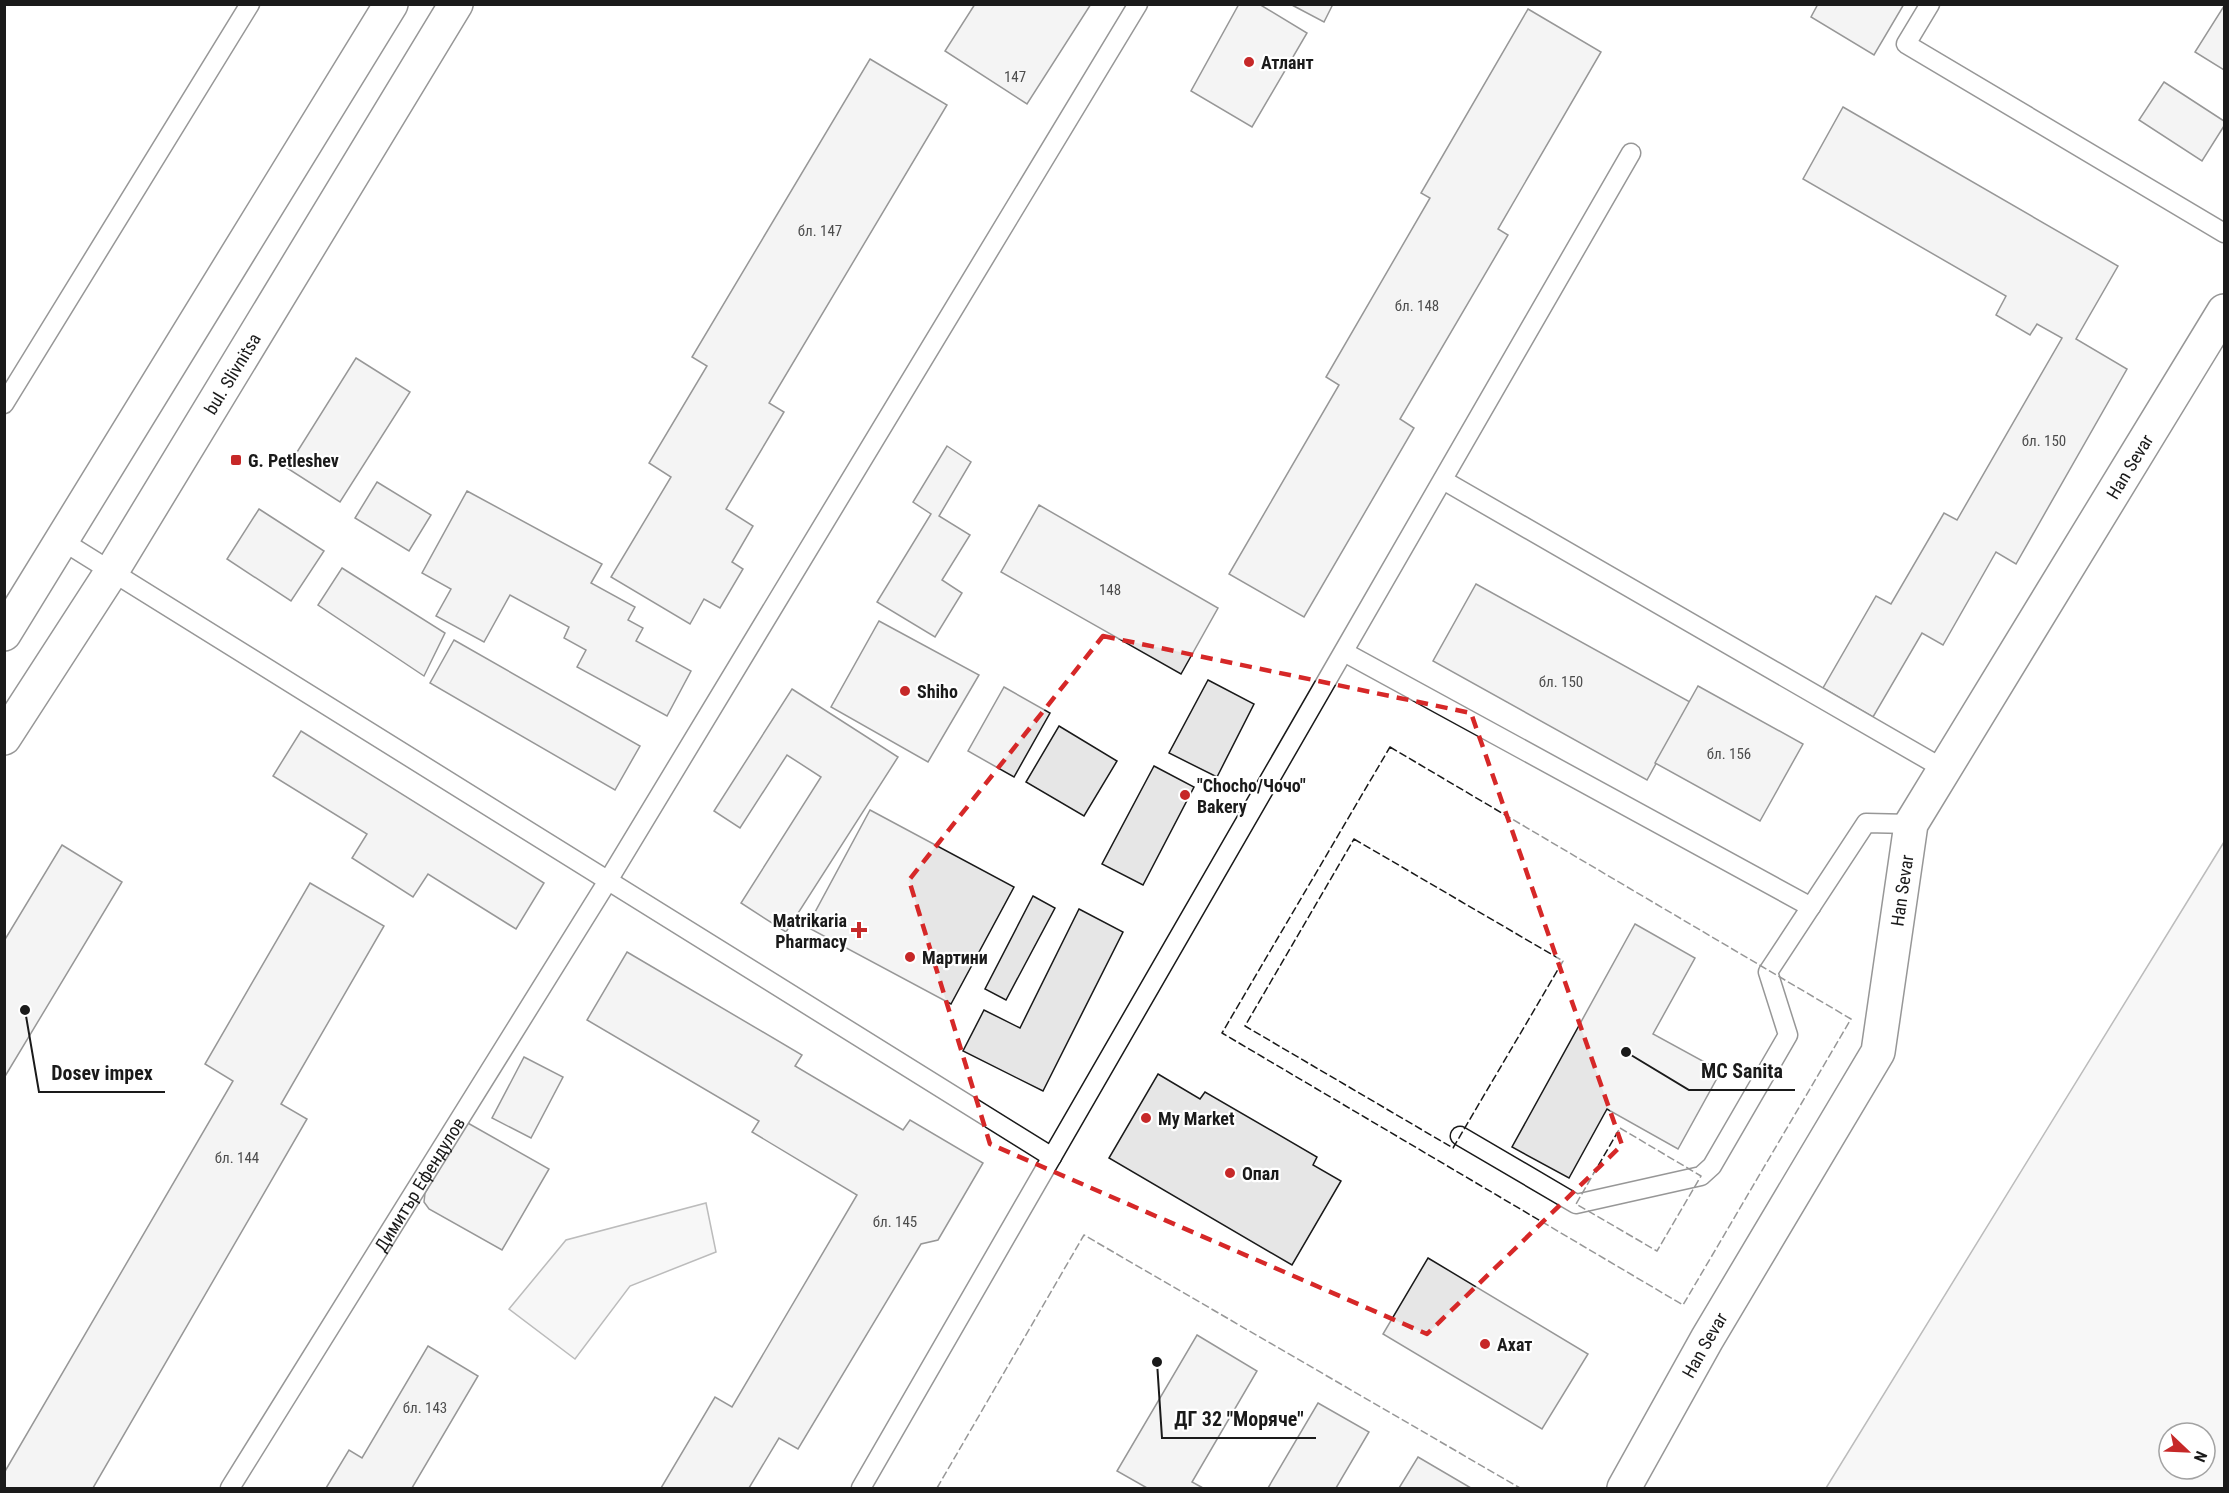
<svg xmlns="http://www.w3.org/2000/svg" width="2229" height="1493" font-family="'Roboto Condensed',sans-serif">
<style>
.green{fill:#ededed;stroke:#6a6a6a;stroke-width:1.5;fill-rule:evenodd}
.building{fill:#e6e6e6;stroke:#1a1a1a;stroke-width:1.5}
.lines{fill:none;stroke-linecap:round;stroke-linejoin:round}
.lane-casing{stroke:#1a1a1a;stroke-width:21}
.street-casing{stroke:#1a1a1a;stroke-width:36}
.secondary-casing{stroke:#1a1a1a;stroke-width:36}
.lane{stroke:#fff;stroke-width:18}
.street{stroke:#fff;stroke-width:33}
.secondary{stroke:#fff;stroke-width:33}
.fence{stroke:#1a1a1a;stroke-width:1.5;stroke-dasharray:8 3;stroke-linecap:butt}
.marked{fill:none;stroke:#d62828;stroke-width:4.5;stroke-dasharray:12 8;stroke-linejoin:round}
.poi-dot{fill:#c62828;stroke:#fff;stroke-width:2}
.labels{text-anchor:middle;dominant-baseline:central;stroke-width:4.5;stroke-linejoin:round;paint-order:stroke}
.number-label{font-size:15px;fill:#4d4d4d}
.poi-label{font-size:18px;font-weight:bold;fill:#1a1a1a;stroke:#fff;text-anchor:start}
.street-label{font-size:18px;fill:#1a1a1a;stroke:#fff}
.leader{fill:none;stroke:#1a1a1a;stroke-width:2}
.callout-dot{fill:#1a1a1a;stroke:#fff;stroke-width:2}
.callout-label{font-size:20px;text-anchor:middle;font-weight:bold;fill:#1a1a1a;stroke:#fff;stroke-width:4.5;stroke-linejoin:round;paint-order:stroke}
</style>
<rect width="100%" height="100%" fill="#fff"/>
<!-- green -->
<g class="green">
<path d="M2224,842V1488H1826ZM2169,1433H2205V1469H2169Z"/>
<polygon points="706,1203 716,1252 630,1286 575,1359 509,1309 566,1240"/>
</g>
<!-- building -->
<g class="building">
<polygon points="975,4 1091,4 1027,104 945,51"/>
<polygon points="1239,4 1259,4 1307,33 1252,127 1191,91"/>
<polygon points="1290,4 1333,4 1324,22"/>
<polygon points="1818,4 1904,4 1874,55 1811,17"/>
<polygon points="2224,6 2224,70 2195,52"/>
<polygon points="1528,9 1601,52 1498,229 1508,235 1400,419 1414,428 1304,617 1229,574 1339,385 1326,377 1430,198 1421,193"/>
<polygon points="870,59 947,105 769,403 784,412 726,509 753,526 732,562 743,569 720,608 704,599 690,624 611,577 671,477 649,463 707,366 692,357"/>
<polygon points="2164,82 2224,121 2224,126 2202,161 2139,120"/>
<polygon points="1843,107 2118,266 2076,339 2127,369 2016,564 1996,552 1943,645 1922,633 1873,717 1823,688 1876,596 1891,604 1944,513 1957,520 2062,338 2037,324 2030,335 1996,315 2006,296 1803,179"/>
<polygon points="356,358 410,392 340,502 287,468"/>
<polygon points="947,446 971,462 939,516 970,535 942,580 962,593 935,637 877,602 931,514 913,502"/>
<polygon points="377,482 431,515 409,551 355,518"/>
<polygon points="467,491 602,564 591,583 635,607 628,620 643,628 636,641 691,671 667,716 577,667 586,650 564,638 569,627 510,595 484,642 436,616 451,589 422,573"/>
<polygon points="1039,505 1218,608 1181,674 1001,572"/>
<polygon points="259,509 324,551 291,601 227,559"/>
<polygon points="342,568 445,633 424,676 318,605"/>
<polygon points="1476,584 1690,702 1647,780 1433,661"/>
<polygon points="879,621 979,675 928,762 831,707"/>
<polygon points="454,640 640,746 615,790 430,683"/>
<polygon points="1208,680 1254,704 1217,777 1169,753"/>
<polygon points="1698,686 1803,744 1760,821 1655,763"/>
<polygon points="1004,687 1050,713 1014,777 968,751"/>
<polygon points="792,689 898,757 786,932 741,903 821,777 787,755 740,828 714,811"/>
<polygon points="1059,726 1117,761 1084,816 1026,782"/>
<polygon points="301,731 544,883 516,929 428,874 413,897 352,858 367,834 273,776"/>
<polygon points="1154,766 1194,787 1143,885 1102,864"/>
<polygon points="870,810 1014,887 951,1004 807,927"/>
<polygon points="62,845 122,882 4,1078 4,941"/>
<polygon points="310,883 384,926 281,1104 307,1119 93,1488 4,1488 4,1473 233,1081 205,1064"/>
<polygon points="1033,896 1055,908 1006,1000 985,989"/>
<polygon points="1079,909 1123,932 1043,1091 963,1051 984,1010 1020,1028"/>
<polygon points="1635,924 1695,958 1653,1034 1721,1071 1678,1149 1607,1109 1569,1178 1512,1147"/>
<polygon points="627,952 802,1055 795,1066 903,1130 910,1120 983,1163 938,1240 921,1244 798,1449 779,1438 749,1488 661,1488 715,1397 732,1407 857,1195 752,1132 759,1121 587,1020"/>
<polygon points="524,1057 563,1077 531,1138 492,1118"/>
<polygon points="1158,1074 1200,1099 1205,1092 1317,1157 1313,1165 1341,1181 1292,1265 1109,1158"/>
<polygon points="466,1122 549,1169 502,1250 429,1209 424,1202 425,1193"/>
<polygon points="1428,1258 1588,1354 1542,1429 1383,1334"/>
<polygon points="1197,1335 1257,1371 1192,1482 1203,1488 1147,1488 1117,1471"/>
<polygon points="428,1346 478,1376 412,1488 326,1488 349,1450 362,1458"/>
<polygon points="1318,1403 1369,1432 1336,1488 1268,1488"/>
<polygon points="1418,1457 1471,1488 1399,1488"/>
</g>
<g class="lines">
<defs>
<g id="lane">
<polyline points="1930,4 1906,44 2224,233"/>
<polyline points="4,404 250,4"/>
<polyline points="1443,480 1944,769"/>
<polyline points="61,540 1052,1157"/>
<polyline points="1344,652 1811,907"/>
<polyline points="1460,1136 1576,1204 1701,1176 1712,1166 1788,1035 1768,972 1866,823 1911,824"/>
<path id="s1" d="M230,1488L609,879L1138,4"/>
<polyline points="861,1488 1631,153"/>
</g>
<g id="street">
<path id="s2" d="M1624,1488L1707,1339L1878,1052L1911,824L2224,311"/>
</g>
<g id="secondary">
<polyline points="4,634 391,4"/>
<path id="s3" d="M4,738L112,571L456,4"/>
</g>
</defs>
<!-- lane casing -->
<use href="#lane" class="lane-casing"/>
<!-- street casing -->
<use href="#street" class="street-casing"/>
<!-- secondary casing -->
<use href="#secondary" class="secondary-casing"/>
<!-- lane -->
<use href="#lane" class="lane"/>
<!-- street -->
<use href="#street" class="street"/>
<!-- secondary -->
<use href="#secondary" class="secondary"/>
<!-- fence -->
<g class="fence">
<polygon points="1390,747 1851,1019 1683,1305 1222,1033"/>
<polygon points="1354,839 1563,961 1453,1148 1245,1026"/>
<polygon points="1620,1128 1701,1176 1657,1251 1576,1204"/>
<polyline points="937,1488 1084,1235 1520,1488"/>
</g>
</g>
<!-- marked area -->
<path d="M0 0H2229V1493H0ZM1103,636L1471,713L1622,1145L1427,1334L990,1144L909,880Z" fill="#fff" fill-opacity=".55" fill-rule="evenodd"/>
<path class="marked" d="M1103,636L1471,713L1622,1145L1427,1334L990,1144L909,880Z"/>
<!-- markers -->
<g class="poi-dot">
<circle cx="1249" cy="62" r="6"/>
<rect x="230" y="454" width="12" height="12" rx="3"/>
<circle cx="905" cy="691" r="6"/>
<circle cx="1185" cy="795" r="6"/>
<path d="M856 921h6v6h6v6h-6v6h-6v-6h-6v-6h6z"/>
<circle cx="910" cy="957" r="6"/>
<circle cx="1146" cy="1118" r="6"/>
<circle cx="1230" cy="1173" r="6"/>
<circle cx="1485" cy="1344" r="6"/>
</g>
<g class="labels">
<!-- number labels -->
<g class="number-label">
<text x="1015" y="77">147</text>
<text x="820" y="231">бл. 147</text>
<text x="1417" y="306">бл. 148</text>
<text x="2044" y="441">бл. 150</text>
<text x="1110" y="590">148</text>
<text x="1561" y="682">бл. 150</text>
<text x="1729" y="754">бл. 156</text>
<text x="237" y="1158">бл. 144</text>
<text x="895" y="1222">бл. 145</text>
<text x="425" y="1408">бл. 143</text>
</g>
<!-- poi labels -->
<g class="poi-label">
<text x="1261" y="62">Атлант</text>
<text x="248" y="460">G. Petleshev</text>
<text x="917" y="691">Shiho</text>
<text x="1197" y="785">"Chocho/Чочо"<tspan x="1197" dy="21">Bakery</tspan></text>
<text x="847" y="920" text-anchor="end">Matrikaria<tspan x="847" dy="21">Pharmacy</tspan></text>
<text x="922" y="957">Мартини</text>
<text x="1158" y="1118">My Market</text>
<text x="1242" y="1173">Опал</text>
<text x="1497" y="1344">Ахат</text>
</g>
<!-- street labels -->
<g class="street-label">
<text stroke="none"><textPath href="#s3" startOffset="430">bul. Slivnitsa</textPath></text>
<text stroke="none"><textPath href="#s2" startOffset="1154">Han Sevar</textPath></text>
<text stroke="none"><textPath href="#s2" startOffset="668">Han Sevar</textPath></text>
<text stroke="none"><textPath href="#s1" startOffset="358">Димитър Ефендулов</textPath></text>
<text stroke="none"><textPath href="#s2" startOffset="164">Han Sevar</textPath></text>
</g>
</g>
<!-- callouts -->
<path class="leader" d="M1626 1052L1689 1090H1795M25 1010L39 1092H165M1157 1362L1162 1438H1316"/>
<g class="callout-dot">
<circle cx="1626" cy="1052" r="6"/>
<circle cx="25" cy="1010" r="6"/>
<circle cx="1157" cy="1362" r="6"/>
</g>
<g class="callout-label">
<text x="1742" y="1078">MC Sanita</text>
<text x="102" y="1080">Dosev impex</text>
<text x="1239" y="1426">ДГ 32 "Моряче"</text>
</g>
<!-- border -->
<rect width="2229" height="1493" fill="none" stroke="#1a1a1a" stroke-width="12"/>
<!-- north arrow -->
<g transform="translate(2187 1451) rotate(113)"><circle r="28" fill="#ffffff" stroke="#a3a3a3" stroke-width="1.5"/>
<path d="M0-4.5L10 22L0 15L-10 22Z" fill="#c62828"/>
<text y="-9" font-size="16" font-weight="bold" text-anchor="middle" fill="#1a1a1a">N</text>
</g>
</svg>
